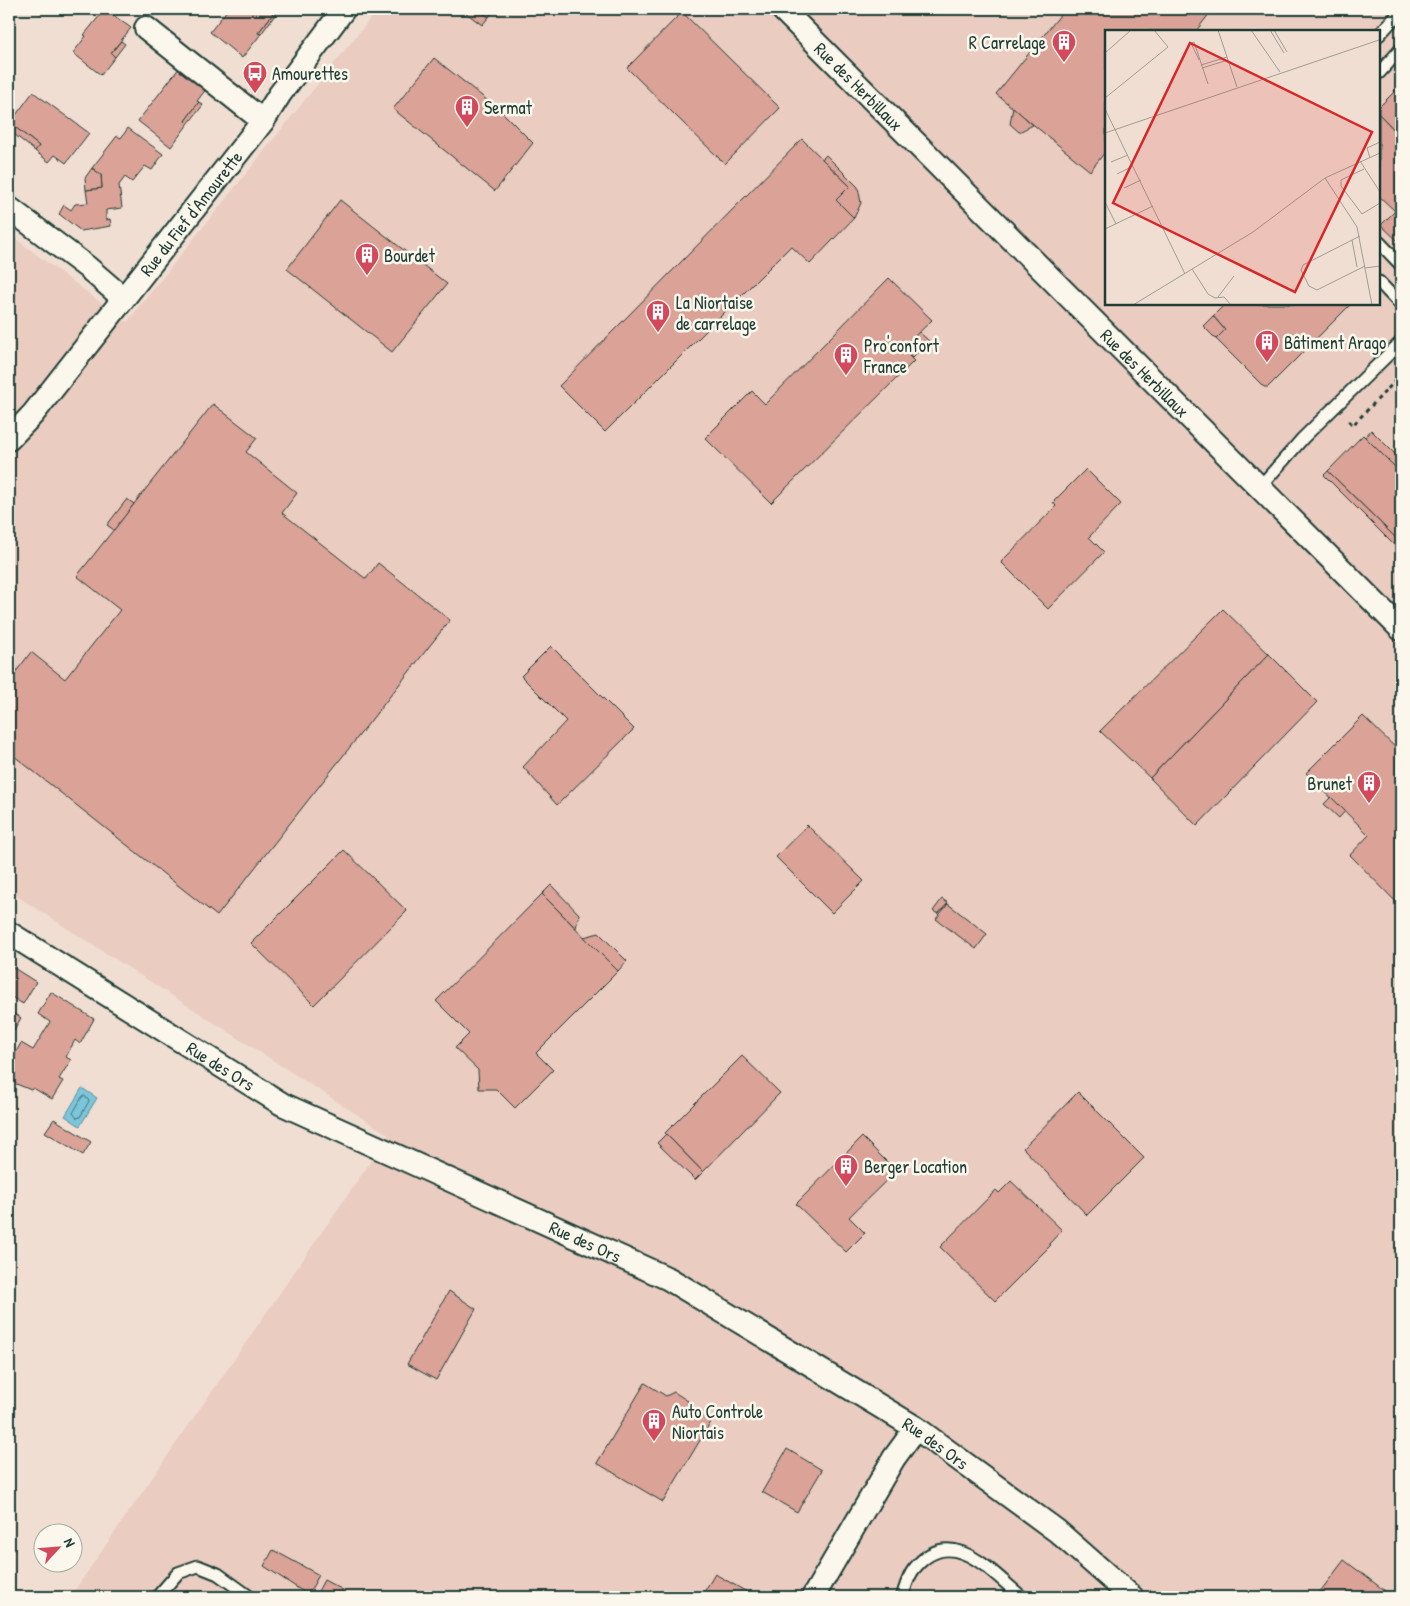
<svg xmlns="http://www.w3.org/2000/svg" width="1410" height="1606" font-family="'Patrick Hand',sans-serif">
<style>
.built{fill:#eaccc1;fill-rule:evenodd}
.water{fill:#7bc5db;stroke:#568f98}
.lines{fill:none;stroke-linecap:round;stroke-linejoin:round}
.shore{stroke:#447377;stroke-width:1}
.building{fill:#dba298;stroke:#1f3d34}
.lane-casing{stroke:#1f3d34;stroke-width:15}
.street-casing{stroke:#1f3d34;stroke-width:26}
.path{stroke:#1f3d34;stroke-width:3;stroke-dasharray:4 4;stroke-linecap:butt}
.lane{stroke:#fbf7ec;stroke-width:11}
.street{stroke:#fbf7ec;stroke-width:22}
.labels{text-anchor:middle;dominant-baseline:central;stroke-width:5;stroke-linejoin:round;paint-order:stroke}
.poi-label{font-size:18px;fill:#1f3d34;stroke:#fbf7ec;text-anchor:start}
.street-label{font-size:18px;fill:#1f3d34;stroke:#fbf7ec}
.inset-road{fill:none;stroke:#9d9e93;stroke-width:1}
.view{fill:#d62828;fill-opacity:0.15;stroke:#d62828;stroke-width:2.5}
.inset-edge{fill:none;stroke:#1f3d34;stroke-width:2.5}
</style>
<rect width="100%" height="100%" fill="#f1ded3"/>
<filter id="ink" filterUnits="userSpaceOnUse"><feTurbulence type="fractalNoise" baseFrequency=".02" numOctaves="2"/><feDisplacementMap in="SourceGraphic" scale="10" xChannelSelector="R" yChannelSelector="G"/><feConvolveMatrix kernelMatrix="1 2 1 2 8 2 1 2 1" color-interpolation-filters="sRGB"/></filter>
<g filter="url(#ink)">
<!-- built -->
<path class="built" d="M378,9H1401V1597H70L389,1135L9,891V234L127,322ZM1106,31H1379V304H1106Z"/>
<!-- water -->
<polygon class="water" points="82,1088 97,1098 80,1126 65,1116"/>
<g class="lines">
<!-- shore -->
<polygon class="shore" points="85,1096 89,1101 80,1117 77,1118 73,1113 82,1097"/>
</g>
<!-- building -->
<g class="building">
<polygon points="105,9 131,28 111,53 115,57 101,75 73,53 86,36 84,35"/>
<polygon points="228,9 274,9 271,12 273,14 258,33 261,34 242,58 210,32"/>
<polygon points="461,9 477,9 489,17 482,25"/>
<polygon points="477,9 495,9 489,17"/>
<polygon points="1065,9 1213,9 1196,31 1106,31 1106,151 1090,171 996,94"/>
<polygon points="682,12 780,108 725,164 627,68"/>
<polygon points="273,14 275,15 261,34 258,33"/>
<polygon points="121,41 125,44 115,57 111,53"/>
<polygon points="434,58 502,112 533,143 495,191 393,109"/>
<polygon points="180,67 207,88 197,101 199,102 185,121 188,124 171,147 138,121"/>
<polygon points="1401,85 1401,137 1379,114 1379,107"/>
<polygon points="33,92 89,133 66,163 55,155 49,162 35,151 39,146 10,123"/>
<polygon points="199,102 203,105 188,124 185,121"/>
<polygon points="1013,107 1033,125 1019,132 1010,124"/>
<polygon points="1379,114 1401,137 1401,244 1381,225 1395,211 1379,196"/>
<polygon points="10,123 39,146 35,151 9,130"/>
<polygon points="128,128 163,154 152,170 145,166 132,182 125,177 119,185 122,208 106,210 106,220 110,219 111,226 81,231 59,214 64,205 71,210 75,204 88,203 86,190 102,188 101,175 92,168 117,136 121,138"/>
<polygon points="802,139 850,186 836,200 854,218 810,264 791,246 605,432 559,386"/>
<polygon points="826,155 858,187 861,203 854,218 836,200 850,186 822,159"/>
<polygon points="92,168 101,175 102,188 86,190 85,178"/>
<polygon points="340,200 447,284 392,352 287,269"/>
<polygon points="889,278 932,320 902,349 914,361 771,503 705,438 752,391 765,404"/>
<polygon points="1225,304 1351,304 1268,387 1264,387 1216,339 1225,330 1213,316"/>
<polygon points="1213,316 1225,330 1216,339 1203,326"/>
<polygon points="919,332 929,341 912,358 902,349"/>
<polygon points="213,404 257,438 246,452 297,493 282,513 366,579 378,563 450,620 217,916 9,752 9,681 31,652 65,679 120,610 77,576"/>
<polygon points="1371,430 1401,460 1401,473 1365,437"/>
<polygon points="1363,435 1401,473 1401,543 1328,471"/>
<polygon points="1086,469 1121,504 1089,537 1104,552 1048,609 1001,562 1056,506 1053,502"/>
<polygon points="1328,471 1401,543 1401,552 1324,475"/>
<polygon points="127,499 134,504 114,530 107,525"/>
<polygon points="1223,609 1269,654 1150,778 1100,731"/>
<polygon points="551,646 634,729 557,805 523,767 566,721 521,676"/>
<polygon points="1269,654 1317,702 1197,826 1150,778"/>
<polygon points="1363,716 1401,753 1401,907 1350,855 1369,835 1306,773"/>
<polygon points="1331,797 1345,811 1339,818 1324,804"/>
<polygon points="807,825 864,881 832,913 776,857"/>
<polygon points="344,850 407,911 314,1005 251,943"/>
<polygon points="551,885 579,914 576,928 542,894"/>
<polygon points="542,894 618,971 536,1053 553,1070 515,1108 496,1089 479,1089 478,1070 455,1048 469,1034 436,1001"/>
<polygon points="942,899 948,903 938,914 933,911"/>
<polygon points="948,904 987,934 976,949 936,919"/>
<polygon points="599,933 627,961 618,971 584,937"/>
<polygon points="9,965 36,982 23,1004 10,996 9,999"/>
<polygon points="51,992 94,1019 80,1044 75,1040 66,1057 71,1060 59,1079 63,1081 52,1099 33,1088 31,1090 9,1081 9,1064 21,1043 33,1050 50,1022 38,1014"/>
<polygon points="9,1011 21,1018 9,1038"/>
<polygon points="742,1056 780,1093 703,1172 665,1133"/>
<polygon points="1078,1092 1144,1158 1087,1215 1023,1148"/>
<polygon points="54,1119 91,1142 83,1155 45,1132"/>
<polygon points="666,1134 703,1172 695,1180 657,1143"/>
<polygon points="862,1137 896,1171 849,1217 865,1233 846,1252 796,1204"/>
<polygon points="1011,1181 1062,1230 1049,1244 1051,1245 995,1301 940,1247 996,1190 999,1193"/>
<polygon points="449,1291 476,1309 436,1380 407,1364"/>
<polygon points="645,1383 666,1396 674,1392 688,1401 689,1409 711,1422 663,1502 597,1463"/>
<polygon points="787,1449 822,1470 797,1512 762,1492"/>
<polygon points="273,1550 319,1575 308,1595 264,1566"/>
<polygon points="1344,1560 1393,1597 1316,1597"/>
<polygon points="715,1574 747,1592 744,1597 701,1597"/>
<polygon points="324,1580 343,1590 339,1597 315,1597"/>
</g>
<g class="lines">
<defs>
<g id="lane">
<polyline points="1379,35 1401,11"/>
<polyline points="1379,73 1401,49"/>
<polyline points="1379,242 1401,265"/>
<polyline points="1379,282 1401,305"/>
<polyline points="1259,488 1303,438 1401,342"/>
<polyline points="157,1597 178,1573 198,1566 218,1574 250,1597"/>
<path d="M902,1597C905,1589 908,1576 914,1569C951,1523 990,1571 1022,1597"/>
</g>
<g id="street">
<path id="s1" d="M782,9L1401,629"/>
<polyline points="146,28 263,121"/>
<polyline points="9,208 87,267 123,298"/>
<path id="s2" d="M9,439L33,414L263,121L280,94L344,9"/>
<path id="s3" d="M9,933L282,1104L669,1279L916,1428L1057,1531L1132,1597"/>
<polyline points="813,1597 894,1458 916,1428"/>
</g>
</defs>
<!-- lane casing -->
<use href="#lane" class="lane-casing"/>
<!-- street casing -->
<use href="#street" class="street-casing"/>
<!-- path -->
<polyline class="path" points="1349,421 1353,425 1401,375"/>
<!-- lane -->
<use href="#lane" class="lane"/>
<!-- street -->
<use href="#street" class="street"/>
</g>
</g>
<!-- icons -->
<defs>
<symbol id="building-pin" viewBox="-11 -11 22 30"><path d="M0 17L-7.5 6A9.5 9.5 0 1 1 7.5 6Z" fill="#d1495b" stroke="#fbf7ec"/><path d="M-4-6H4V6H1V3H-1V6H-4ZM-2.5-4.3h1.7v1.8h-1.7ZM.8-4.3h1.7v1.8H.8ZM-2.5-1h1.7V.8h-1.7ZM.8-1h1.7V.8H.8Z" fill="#fff"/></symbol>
<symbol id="bus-pin" viewBox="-11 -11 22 30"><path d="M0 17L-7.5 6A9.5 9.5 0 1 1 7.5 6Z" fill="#d1495b" stroke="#fbf7ec"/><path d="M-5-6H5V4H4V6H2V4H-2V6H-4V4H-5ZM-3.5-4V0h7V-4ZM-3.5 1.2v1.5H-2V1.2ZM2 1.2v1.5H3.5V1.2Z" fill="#fff"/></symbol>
</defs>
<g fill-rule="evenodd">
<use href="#building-pin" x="1050" y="28" width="28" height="38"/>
<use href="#bus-pin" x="241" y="59" width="28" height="38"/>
<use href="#building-pin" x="453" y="93" width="28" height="38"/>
<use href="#building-pin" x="353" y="241" width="28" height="38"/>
<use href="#building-pin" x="644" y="298" width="28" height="38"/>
<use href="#building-pin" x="1253" y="328" width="28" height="38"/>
<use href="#building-pin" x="832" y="341" width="28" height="38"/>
<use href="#building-pin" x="1355" y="769" width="28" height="38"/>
<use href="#building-pin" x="832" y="1152" width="28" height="38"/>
<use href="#building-pin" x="640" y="1407" width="28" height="38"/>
</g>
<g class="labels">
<!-- poi labels -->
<g class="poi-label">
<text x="1046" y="42" text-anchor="end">R Carrelage</text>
<text x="272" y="73">Amourettes</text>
<text x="484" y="107">Sermat</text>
<text x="384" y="255">Bourdet</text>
<text x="676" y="302">La Niortaise<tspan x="676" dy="21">de carrelage</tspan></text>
<text x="1284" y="342">Bâtiment Arago</text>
<text x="864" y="345">Pro'confort<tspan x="864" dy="21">France</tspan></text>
<text x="1352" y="783" text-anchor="end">Brunet</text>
<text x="864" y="1166">Berger Location</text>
<text x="672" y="1411">Auto Controle<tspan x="672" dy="21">Niortais</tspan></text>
</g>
<!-- street labels -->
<g class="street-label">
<text stroke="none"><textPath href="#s1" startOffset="109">Rue des Herbillaux</textPath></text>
<text stroke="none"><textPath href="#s2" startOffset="290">Rue du Fief d'Amourette</textPath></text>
<text stroke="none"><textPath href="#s1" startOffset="514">Rue des Herbillaux</textPath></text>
<text stroke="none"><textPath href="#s3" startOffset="250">Rue des Ors</textPath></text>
<text stroke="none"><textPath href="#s3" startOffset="655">Rue des Ors</textPath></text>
<text stroke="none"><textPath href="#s3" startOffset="1060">Rue des Ors</textPath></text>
</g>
</g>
<!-- overview -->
<g transform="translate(1105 30)">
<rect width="275" height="275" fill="#f1ded3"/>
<path class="inset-road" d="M113,0L132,57M146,0L175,42M165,0L179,23M169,0L182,22M0,23L26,0M94,30L86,13L89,12L103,54M96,35L122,27M97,38L123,30M0,68L63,17L49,0M0,79L80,244M0,103L274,10M265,128L262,118L275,112M255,131L275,162M6,132L23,125M259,139L236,150V156L257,184L275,173M12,144L28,136M220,148L252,197L267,275M19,158L36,150M0,172L11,194M0,199L48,176M255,206L198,235L196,240L204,256L212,260L260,236M247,210L252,237M260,238L275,236M87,239L103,264L110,268L119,267L126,275M113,267L129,246M28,275L148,202L220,148L275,123"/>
<path class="view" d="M85,13L267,102L190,262L8,173Z"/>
<rect width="275" height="275" class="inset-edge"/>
</g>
<!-- margin -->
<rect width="1410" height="1606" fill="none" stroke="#fbf7ec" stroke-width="30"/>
<rect x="15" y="15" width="1380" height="1576" fill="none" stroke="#1f3d34" stroke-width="2" filter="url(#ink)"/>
<!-- north arrow -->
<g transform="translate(58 1548) rotate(64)"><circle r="24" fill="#fbf7ec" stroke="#a3ada2"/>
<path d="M0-4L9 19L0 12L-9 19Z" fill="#d1495b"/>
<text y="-8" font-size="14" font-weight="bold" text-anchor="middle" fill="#1f3d34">N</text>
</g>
</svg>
